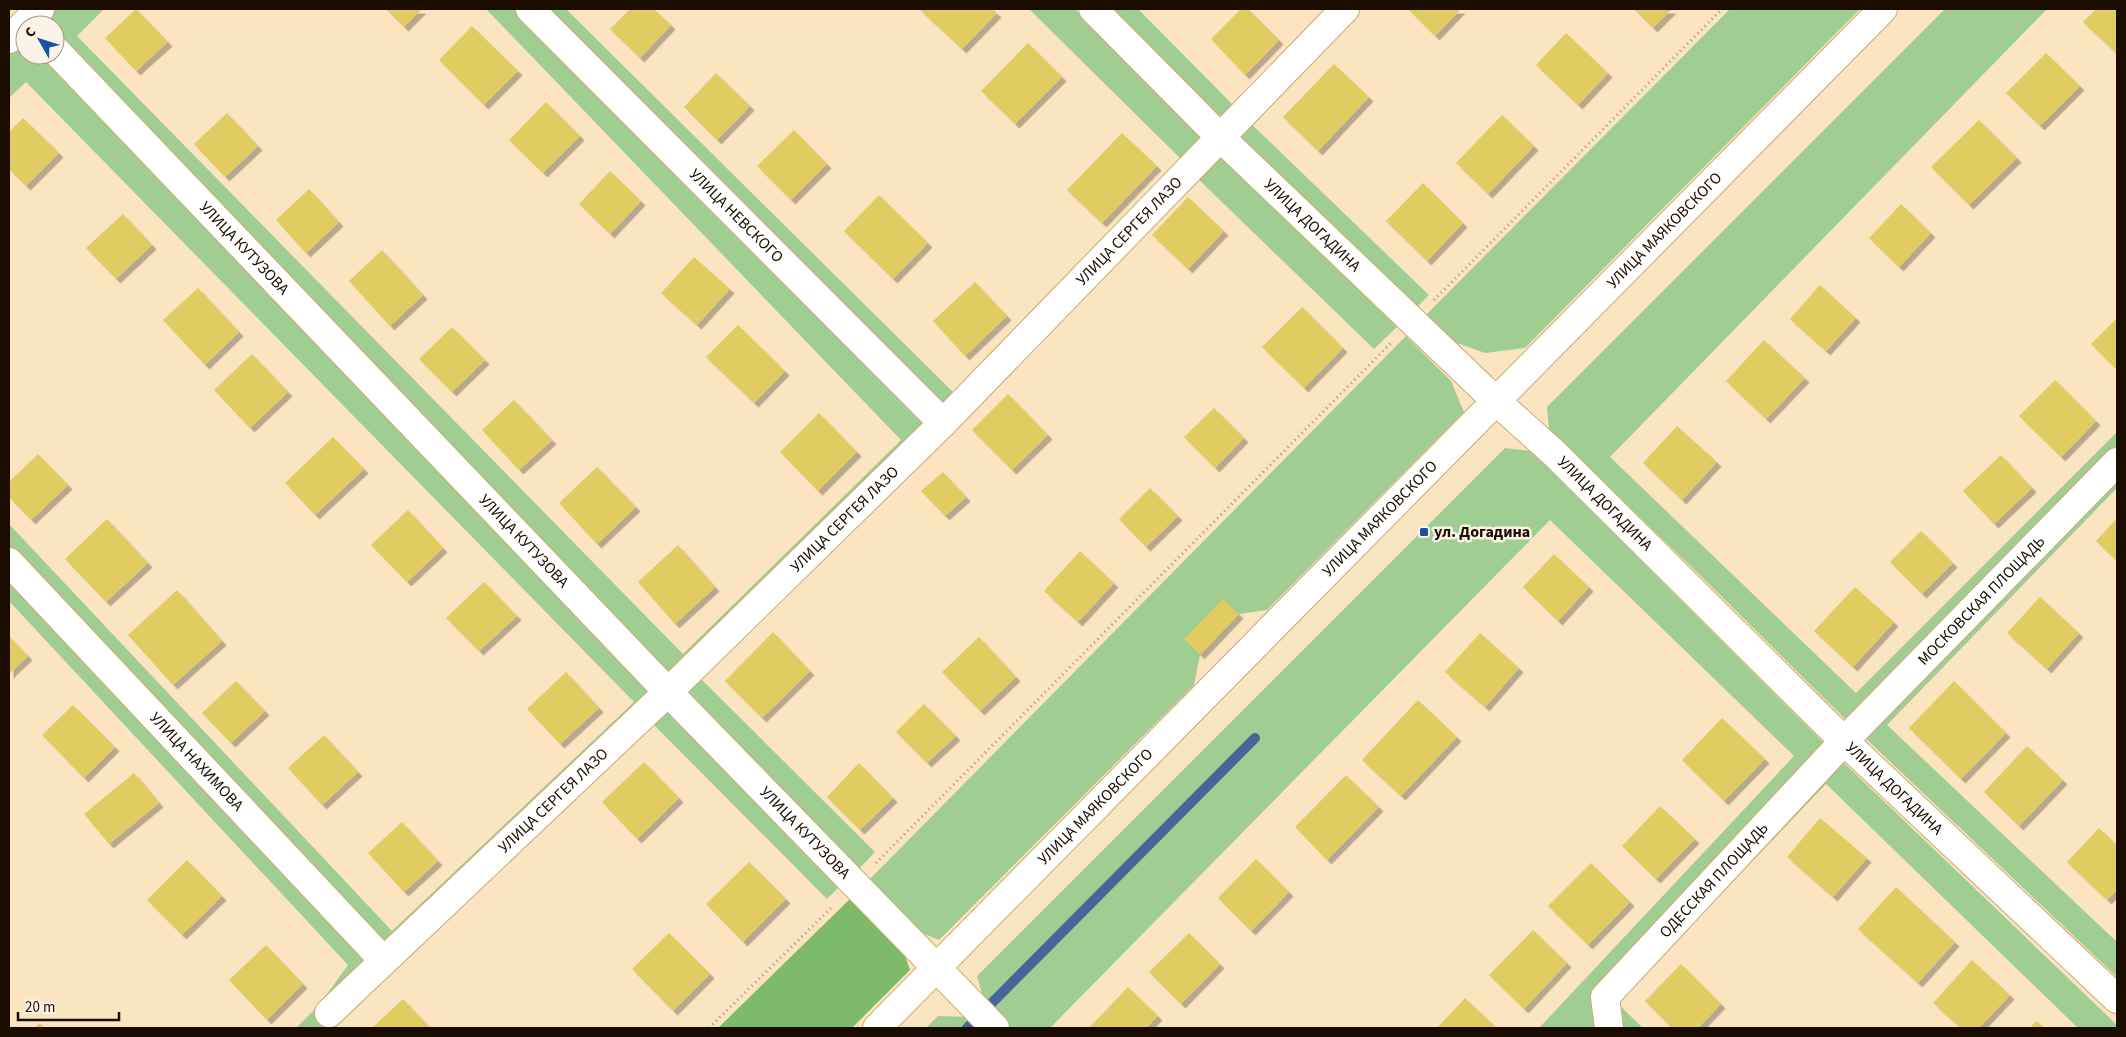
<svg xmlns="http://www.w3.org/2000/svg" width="2126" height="1037" font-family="'Source Sans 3',sans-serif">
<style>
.green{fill:#a0ce92}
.forest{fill:#7dbb6a}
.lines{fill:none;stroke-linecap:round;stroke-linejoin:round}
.stream{stroke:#466698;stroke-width:10}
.building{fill:#e0cc61;filter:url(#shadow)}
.minor-casing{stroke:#cfa96e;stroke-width:30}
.secondary-casing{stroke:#cfa96e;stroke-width:30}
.path{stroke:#a79479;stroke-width:3;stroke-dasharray:1 4;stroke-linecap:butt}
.minor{stroke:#fff;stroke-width:28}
.secondary{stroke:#fff;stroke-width:28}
.poi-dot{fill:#1a53a4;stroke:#fbf3e7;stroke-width:2}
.labels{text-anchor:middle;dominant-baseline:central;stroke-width:5;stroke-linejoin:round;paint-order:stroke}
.street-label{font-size:16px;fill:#1a0d00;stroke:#fbf3e7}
.poi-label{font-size:16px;font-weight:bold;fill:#1a0d00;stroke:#fbf3e7;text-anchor:start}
</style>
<defs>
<filter id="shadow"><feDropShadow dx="4.5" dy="4.5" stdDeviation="0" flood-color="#0004"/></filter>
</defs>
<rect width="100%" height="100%" fill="#fbe4c0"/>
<!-- green -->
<g class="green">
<polygon points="53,9 104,9 77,36 683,654 901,440 486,9 519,9 933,423 670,682 55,40 55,25 41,25 39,23"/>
<polygon points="538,9 566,9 954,393 1182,160 1029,9 1075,9 1206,142 944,413"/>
<polygon points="1111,9 1138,9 1238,110 1225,123"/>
<polygon points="1730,9 1860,9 1525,348 1485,353 1457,343 1424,317"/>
<polygon points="1945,9 2047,9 1610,457 1856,693 2117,432 2117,449 1847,721 1704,579 1549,430 1547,407"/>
<polygon points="25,37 25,55 50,55 657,694 383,952 9,553 9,524 392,931 634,702 26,82 9,98 9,53"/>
<polygon points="1247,120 1429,295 1415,309 1235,133"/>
<polygon points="1216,151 1397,327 1374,349 1194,175"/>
<polygon points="1406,336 1451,381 1464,412 1267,610 1239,614 1200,655 1194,685 939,940 917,931 867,882"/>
<polygon points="1505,448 1531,451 1841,760 2117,1025 2117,1028 2078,1028 1826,784 1617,1003 1643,1028 1539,1028 1794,756 1550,520 1050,1028 1008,1028 985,1004 977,976"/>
<polygon points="2117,474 2117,488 1887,725 2117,942 2117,977 1862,735"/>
<polygon points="9,570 375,960 667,704 842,884 827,899 654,725 335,1028 296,1028 319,1005 348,965 9,601"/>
<polygon points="696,674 875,852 855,873 678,691"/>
<polygon points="938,1016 971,1017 981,1028 926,1028"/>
</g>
<!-- forest -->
<polygon class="forest" points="853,896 901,944 910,970 852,1028 718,1028"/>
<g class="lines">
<!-- stream -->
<polyline class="stream" points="967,1028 1255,738"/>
</g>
<!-- building -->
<g class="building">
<polygon points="136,9 168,42 136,71 105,38"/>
<polygon points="386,9 422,9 404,27"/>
<polygon points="630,9 654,9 671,25 640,58 610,29"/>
<polygon points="919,9 992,9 997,13 962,49"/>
<polygon points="1241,9 1248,9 1279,40 1245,75 1211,39"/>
<polygon points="1408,9 1461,9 1435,36"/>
<polygon points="1634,9 1672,9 1653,28"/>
<polygon points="2096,9 2117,9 2117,54 2083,22"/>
<polygon points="472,26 518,71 484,105 439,60"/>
<polygon points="1566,33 1608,73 1578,105 1536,65"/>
<polygon points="1028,43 1062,77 1015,124 981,91"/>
<polygon points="2046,53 2080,86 2040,126 2006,93"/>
<polygon points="1334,64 1369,97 1318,151 1283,117"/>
<polygon points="716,73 750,106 717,140 684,107"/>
<polygon points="546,102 580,136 543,173 509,140"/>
<polygon points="227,113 258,146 225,177 194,144"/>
<polygon points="1502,115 1534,146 1488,194 1456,163"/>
<polygon points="23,118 59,153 26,186 9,169 9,132"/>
<polygon points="1979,120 2017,158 1969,205 1931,167"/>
<polygon points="794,130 827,164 791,200 757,166"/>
<polygon points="1122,133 1157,166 1102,223 1067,190"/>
<polygon points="610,171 641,201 610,234 579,204"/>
<polygon points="1423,183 1463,223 1427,261 1386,221"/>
<polygon points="309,189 339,222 306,253 276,220"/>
<polygon points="879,195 928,243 893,279 844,231"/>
<polygon points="1188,197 1224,231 1188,269 1152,235"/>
<polygon points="1901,204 1931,233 1899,267 1869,238"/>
<polygon points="123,214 152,245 116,279 86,248"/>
<polygon points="382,250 423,295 390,326 349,281"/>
<polygon points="694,257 730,289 697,325 661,293"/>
<polygon points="975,282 1007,316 965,356 933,321"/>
<polygon points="1820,285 1856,318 1826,351 1790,319"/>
<polygon points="198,288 239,332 205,365 163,320"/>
<polygon points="1302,307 1343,348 1304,388 1262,347"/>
<polygon points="2117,318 2117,370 2091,344"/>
<polygon points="738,325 785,371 754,403 706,357"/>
<polygon points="452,327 485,360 452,392 419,359"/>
<polygon points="1764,340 1805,378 1766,419 1726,381"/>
<polygon points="252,354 288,392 250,428 214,390"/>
<polygon points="2055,380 2096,421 2061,457 2019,416"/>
<polygon points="1008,394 1048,435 1012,470 972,430"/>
<polygon points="514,400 552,440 519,470 482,430"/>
<polygon points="1214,408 1244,438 1215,468 1184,437"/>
<polygon points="819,413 857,452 818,491 780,452"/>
<polygon points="1677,426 1717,462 1682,500 1643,463"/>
<polygon points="333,437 364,469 315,515 285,483"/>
<polygon points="38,454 68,485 31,520 9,497 9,482"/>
<polygon points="2001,455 2032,488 1994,524 1963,491"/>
<polygon points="597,467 636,507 597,544 559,503"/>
<polygon points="943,472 966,497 945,516 921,491"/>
<polygon points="1150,488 1178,516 1146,547 1119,519"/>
<polygon points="408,510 443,548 407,582 371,545"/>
<polygon points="2117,518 2117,561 2096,541"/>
<polygon points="107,519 148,563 106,602 65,559"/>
<polygon points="1921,531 1953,563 1922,594 1890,562"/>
<polygon points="678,545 715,587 675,624 638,582"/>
<polygon points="1080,551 1114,583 1078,622 1044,591"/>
<polygon points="1554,554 1589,587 1558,621 1523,587"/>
<polygon points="484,582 517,616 479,651 446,618"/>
<polygon points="1855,587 1894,622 1853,667 1814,631"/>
<polygon points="177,590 222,641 173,685 128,635"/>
<polygon points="2040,597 2079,633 2047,669 2007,633"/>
<polygon points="1223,599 1239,614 1200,655 1184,639"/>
<polygon points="773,632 810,671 762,718 725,681"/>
<polygon points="1480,633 1519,668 1485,707 1445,672"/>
<polygon points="9,636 28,656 9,674"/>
<polygon points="979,637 1016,677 980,711 942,672"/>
<polygon points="566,672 599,708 560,744 527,709"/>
<polygon points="236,681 265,711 231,743 202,713"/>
<polygon points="1954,681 2006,733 1961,779 1909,728"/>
<polygon points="1418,700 1457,737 1401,796 1362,760"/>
<polygon points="924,704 956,736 927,763 896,732"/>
<polygon points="73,705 115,747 84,778 42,735"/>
<polygon points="1722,718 1765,759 1724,801 1682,760"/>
<polygon points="324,735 358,772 322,805 288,768"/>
<polygon points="2027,746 2063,780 2019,826 1984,792"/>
<polygon points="644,762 679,798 637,839 602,802"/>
<polygon points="859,763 893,798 860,830 827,797"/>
<polygon points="134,773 159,803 109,844 84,814"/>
<polygon points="1346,775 1379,807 1327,860 1295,827"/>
<polygon points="1660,806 1695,839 1656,879 1622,846"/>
<polygon points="1820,818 1867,858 1833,897 1787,857"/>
<polygon points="402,822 438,861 404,892 368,853"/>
<polygon points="2099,828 2117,845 2117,890 2107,900 2067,862"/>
<polygon points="1256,859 1289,892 1251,931 1218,898"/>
<polygon points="187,860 222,896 182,935 147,900"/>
<polygon points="749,862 786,899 743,942 706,904"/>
<polygon points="1591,863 1630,902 1588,945 1548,906"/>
<polygon points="1896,887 1955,942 1918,983 1858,929"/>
<polygon points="1533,930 1567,963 1524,1009 1489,975"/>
<polygon points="669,933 710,974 673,1011 632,969"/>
<polygon points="1189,933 1220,964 1181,1004 1149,972"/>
<polygon points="266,945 303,984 267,1020 229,980"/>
<polygon points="1972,960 2010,995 1979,1028 1961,1028 1933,1003"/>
<polygon points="1681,964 1721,1004 1698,1028 1672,1028 1645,1001"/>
<polygon points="1128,987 1158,1016 1146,1028 1089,1028"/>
<polygon points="1465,998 1497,1028 1437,1028"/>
<polygon points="403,999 430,1028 372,1028"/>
<polygon points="2036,1021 2045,1028 2030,1028"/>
<polygon points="40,1023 45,1028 34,1028"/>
</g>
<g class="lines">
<defs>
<g id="minor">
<path id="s1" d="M530,9L943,423"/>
<path id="s2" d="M1093,9L1221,138L1496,401L1555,454L1844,741L2117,999"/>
<polyline points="9,39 40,9"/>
<path id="s3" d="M55,50L668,692L995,1028"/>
<path id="s4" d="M9,562L384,961"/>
<path id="s5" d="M329,1013L668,692L943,423L1345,9"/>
<path id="s6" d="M1609,1028L1605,997L1844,741L2117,462"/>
</g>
<g id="secondary">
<path id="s7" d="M877,1028L1883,9"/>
</g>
</defs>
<!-- minor casing -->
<use href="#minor" class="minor-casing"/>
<!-- secondary casing -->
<use href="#secondary" class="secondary-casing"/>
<!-- path -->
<g class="path">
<polyline points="1434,300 1722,9"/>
<polyline points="876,863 1391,343"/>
<polyline points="709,1028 833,906"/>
</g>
<!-- minor -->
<use href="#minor" class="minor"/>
<!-- secondary -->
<use href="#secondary" class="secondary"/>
</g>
<!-- markers -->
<rect class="poi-dot" x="1419" y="527" width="10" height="10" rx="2.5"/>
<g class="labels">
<!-- street labels -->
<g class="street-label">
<text stroke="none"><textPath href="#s1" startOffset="292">УЛИЦА НЕВСКОГО</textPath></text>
<text stroke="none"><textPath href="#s2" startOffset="308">УЛИЦА ДОГАДИНА</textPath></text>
<text stroke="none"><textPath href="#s7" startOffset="1121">УЛИЦА МАЯКОВСКОГО</textPath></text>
<text stroke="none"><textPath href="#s5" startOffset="1119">УЛИЦА СЕРГЕЯ ЛАЗО</textPath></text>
<text stroke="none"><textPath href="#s3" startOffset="274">УЛИЦА КУТУЗОВА</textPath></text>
<text stroke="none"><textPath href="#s2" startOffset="712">УЛИЦА ДОГАДИНА</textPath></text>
<text stroke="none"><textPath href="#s5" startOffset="714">УЛИЦА СЕРГЕЯ ЛАЗО</textPath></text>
<text stroke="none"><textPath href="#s7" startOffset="716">УЛИЦА МАЯКОВСКОГО</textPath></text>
<text stroke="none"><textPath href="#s3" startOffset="679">УЛИЦА КУТУЗОВА</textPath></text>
<text stroke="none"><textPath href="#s6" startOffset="578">МОСКОВСКАЯ ПЛОЩАДЬ</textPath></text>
<text stroke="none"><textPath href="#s4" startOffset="274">УЛИЦА НАХИМОВА</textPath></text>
<text stroke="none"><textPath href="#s2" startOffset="1118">УЛИЦА ДОГАДИНА</textPath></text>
<text stroke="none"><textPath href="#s5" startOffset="309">УЛИЦА СЕРГЕЯ ЛАЗО</textPath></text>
<text stroke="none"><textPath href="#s7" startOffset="311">УЛИЦА МАЯКОВСКОГО</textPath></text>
<text stroke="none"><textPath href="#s3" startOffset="1084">УЛИЦА КУТУЗОВА</textPath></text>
<text stroke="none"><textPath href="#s6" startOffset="191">ОДЕССКАЯ ПЛОЩАДЬ</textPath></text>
</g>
<!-- poi labels -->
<g class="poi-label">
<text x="1434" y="532">ул. Догадина</text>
</g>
</g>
<!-- border -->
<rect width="2126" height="1037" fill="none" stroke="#1a0d00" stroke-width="20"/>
<!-- north arrow -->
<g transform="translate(40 40) rotate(309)"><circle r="24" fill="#fbf3e7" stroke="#a1978b"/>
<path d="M0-4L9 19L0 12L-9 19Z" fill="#1a53a4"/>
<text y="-8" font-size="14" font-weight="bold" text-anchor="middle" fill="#1a0d00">С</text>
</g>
<!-- scale -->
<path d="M18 1012v8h101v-8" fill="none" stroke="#1a0d00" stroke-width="2.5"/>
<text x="25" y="1012" font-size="15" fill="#1a0d00" stroke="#fbf3e7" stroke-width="4" paint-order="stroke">20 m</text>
</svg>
